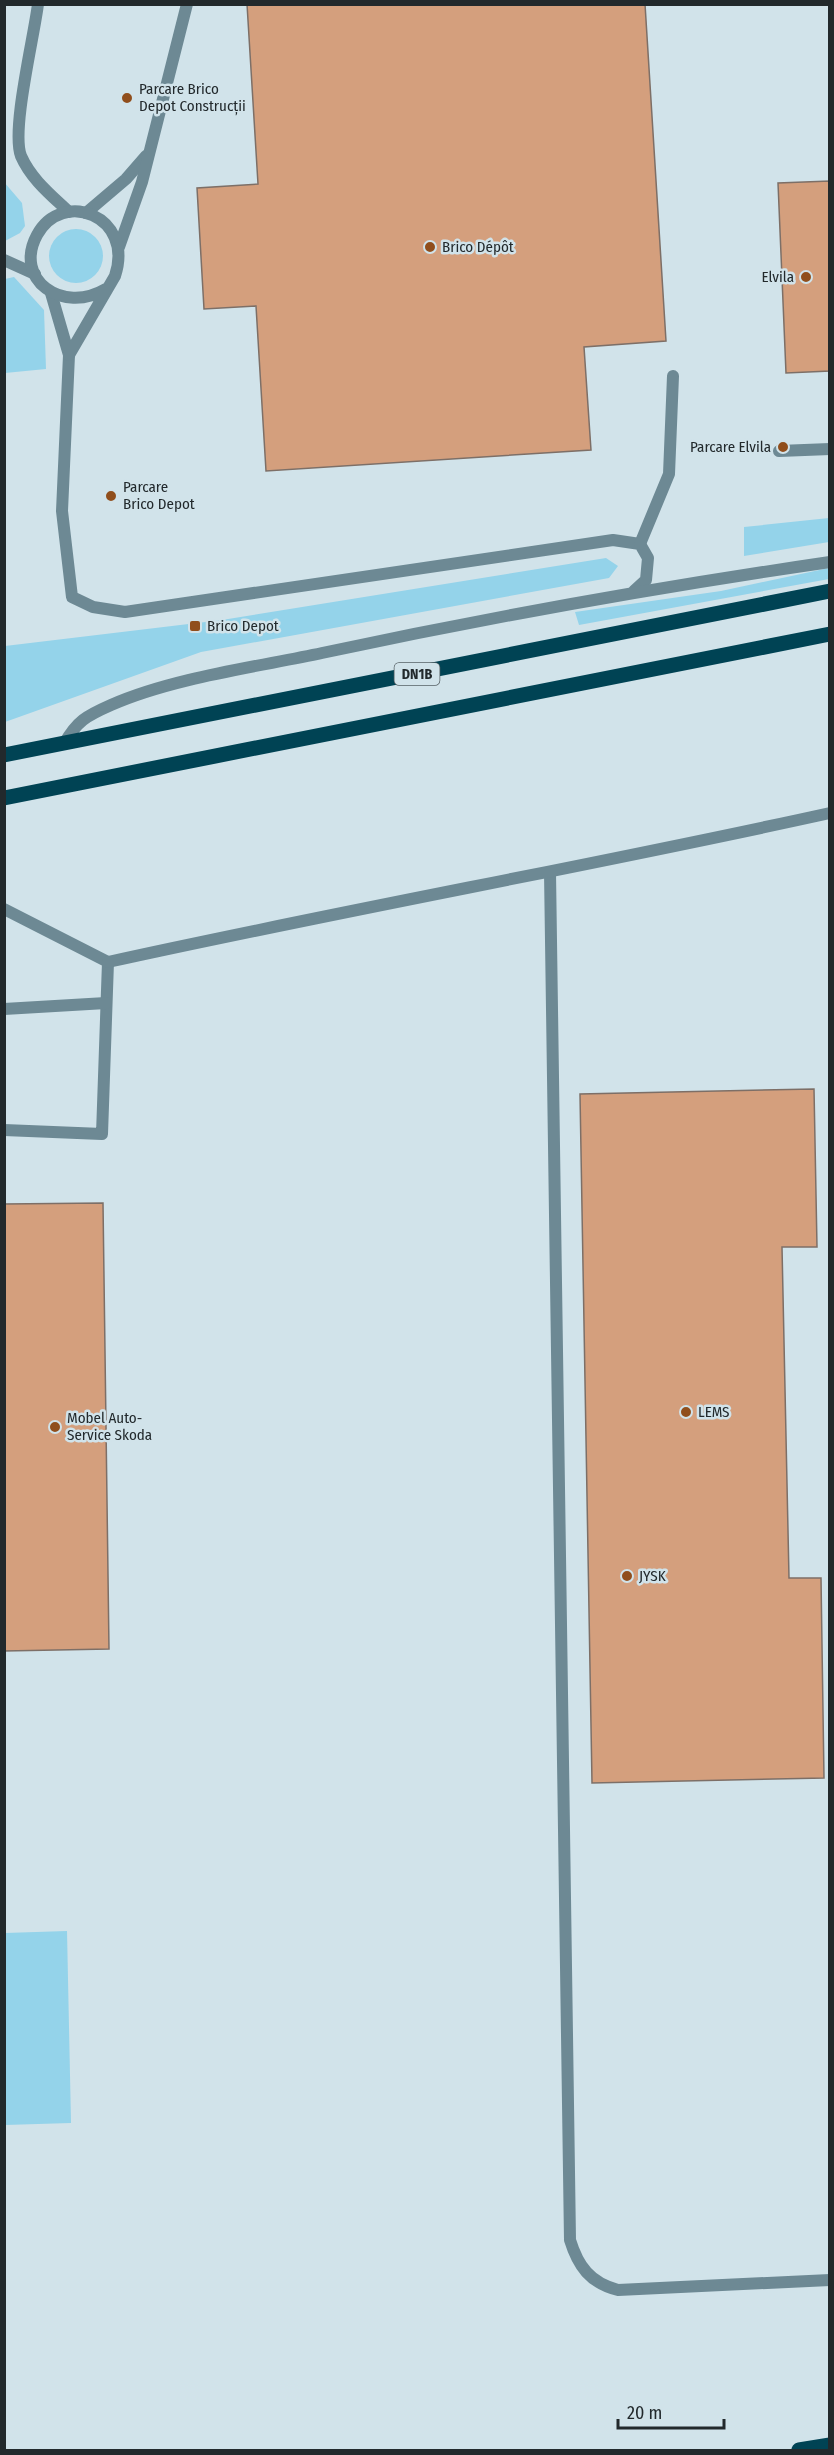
<svg xmlns="http://www.w3.org/2000/svg" width="834" height="2455" font-family="'Fira Sans Condensed',sans-serif">
<style>
.green{fill:#94d3ea}
.building{fill:#d49f7d;stroke:#7d6f67;stroke-width:1.5}
.lines{fill:none;stroke-linecap:round;stroke-linejoin:round}
.lane{stroke:#6d8994;stroke-width:12}
.primary{stroke:#004354;stroke-width:15}
.poi-dot{fill:#904e1c;stroke:#d1e3ea;stroke-width:2}
.labels{text-anchor:middle;dominant-baseline:central;stroke-width:5;stroke-linejoin:round;paint-order:stroke}
.shield{fill:#d1e3ea;stroke:#566165;stroke-width:1.5}
.shield-label{font-size:14px;font-weight:bold;fill:#22292c}
.poi-label{font-size:15px;fill:#22292c;stroke:#d1e3ea;text-anchor:start}
</style>
<rect width="100%" height="100%" fill="#d1e3ea"/>
<!-- green -->
<g class="green">
<polygon points="4,182 22,203 25,226 20,233 5,241"/>
<circle cx="76" cy="256" r="27"/>
<polygon points="14,277 44,310 46,369 5,373 5,279"/>
<polygon points="829,518 829,542 744,556 744,527"/>
<polygon points="606,558 618,566 609,578 201,652 5,722 5,646 222,620"/>
<polygon points="829,568 829,579 579,625 575,612 721,591"/>
<polygon points="67,1931 71,2123 5,2125 5,1933"/>
</g>
<!-- building -->
<g class="building">
<polygon points="247,4 645,4 666,341 584,347 591,450 266,471 256,306 204,309 197,188 258,184"/>
<polygon points="830,181 830,371 786,373 778,183"/>
<polygon points="814,1089 817,1247 782,1247 789,1578 821,1578 824,1778 592,1783 580,1094"/>
<polygon points="103,1203 109,1649 4,1651 4,1204"/>
</g>
<g class="lines">
<!-- lane -->
<g class="lane">
<path d="M38,4C34,37 11,130 21,156C31,179 51,195 69,212"/>
<polyline points="86,213 126,179 146,156"/>
<polyline points="119,247 142,182 187,4"/>
<polyline points="4,260 35,274"/>
<polyline points="51,293 69,355 62,511 72,597 93,607 125,612 613,540 640,544 648,558 646,580 634,591"/>
<path d="M69,355L115,276C135,216 62,188 37,235C13,279 62,315 106,289"/>
<polyline points="779,451 830,449"/>
<polyline points="640,544 669,474 673,376"/>
<path d="M64,744C77,721 86,716 111,705C172,678 256,667 322,653C490,617 659,587 830,562"/>
<path d="M550,872L570,2240C578,2266 590,2283 618,2290L830,2280"/>
<polyline points="4,909 108,962 102,1134 4,1130"/>
<path d="M108,962C348,909 590,866 830,813"/>
<polyline points="4,1009 106,1003"/>
</g>
<!-- primary -->
<g class="primary">
<polyline points="4,755 830,591"/>
<polyline points="4,798 830,634"/>
<polyline points="799,2450 830,2445"/>
</g>
</g>
<!-- markers -->
<g class="poi-dot">
<circle cx="127" cy="98" r="6"/>
<circle cx="430" cy="247" r="6"/>
<circle cx="806" cy="277" r="6"/>
<circle cx="783" cy="447" r="6"/>
<circle cx="111" cy="496" r="6"/>
<rect x="189" y="620" width="12" height="12" rx="3"/>
<circle cx="686" cy="1412" r="6"/>
<circle cx="55" cy="1427" r="6"/>
<circle cx="627" cy="1576" r="6"/>
</g>
<g class="labels">
<!-- shield labels -->
<rect class="shield" x="394.5" y="663" width="45" height="22" rx="4.5"/>
<g class="shield-label">
<text x="417" y="674">DN1B</text>
</g>
<!-- poi labels -->
<g class="poi-label">
<text x="139" y="89">Parcare Brico<tspan x="139" dy="17">Depot Construcții</tspan></text>
<text x="442" y="247">Brico Dépôt</text>
<text x="794" y="277" text-anchor="end">Elvila</text>
<text x="771" y="447" text-anchor="end">Parcare Elvila</text>
<text x="123" y="487">Parcare<tspan x="123" dy="17">Brico Depot</tspan></text>
<text x="207" y="626">Brico Depot</text>
<text x="698" y="1412">LEMS</text>
<text x="67" y="1418">Mobel Auto-<tspan x="67" dy="17">Service Skoda</tspan></text>
<text x="639" y="1576">JYSK</text>
</g>
</g>
<!-- border -->
<rect width="834" height="2455" fill="none" stroke="#22292c" stroke-width="12"/>
<!-- scale -->
<path d="M618 2419v9h106v-9" fill="none" stroke="#22292c" stroke-width="3"/>
<text x="627" y="2419" font-size="18" fill="#22292c" stroke="#d1e3ea" stroke-width="4.5" paint-order="stroke">20 m</text>
</svg>
